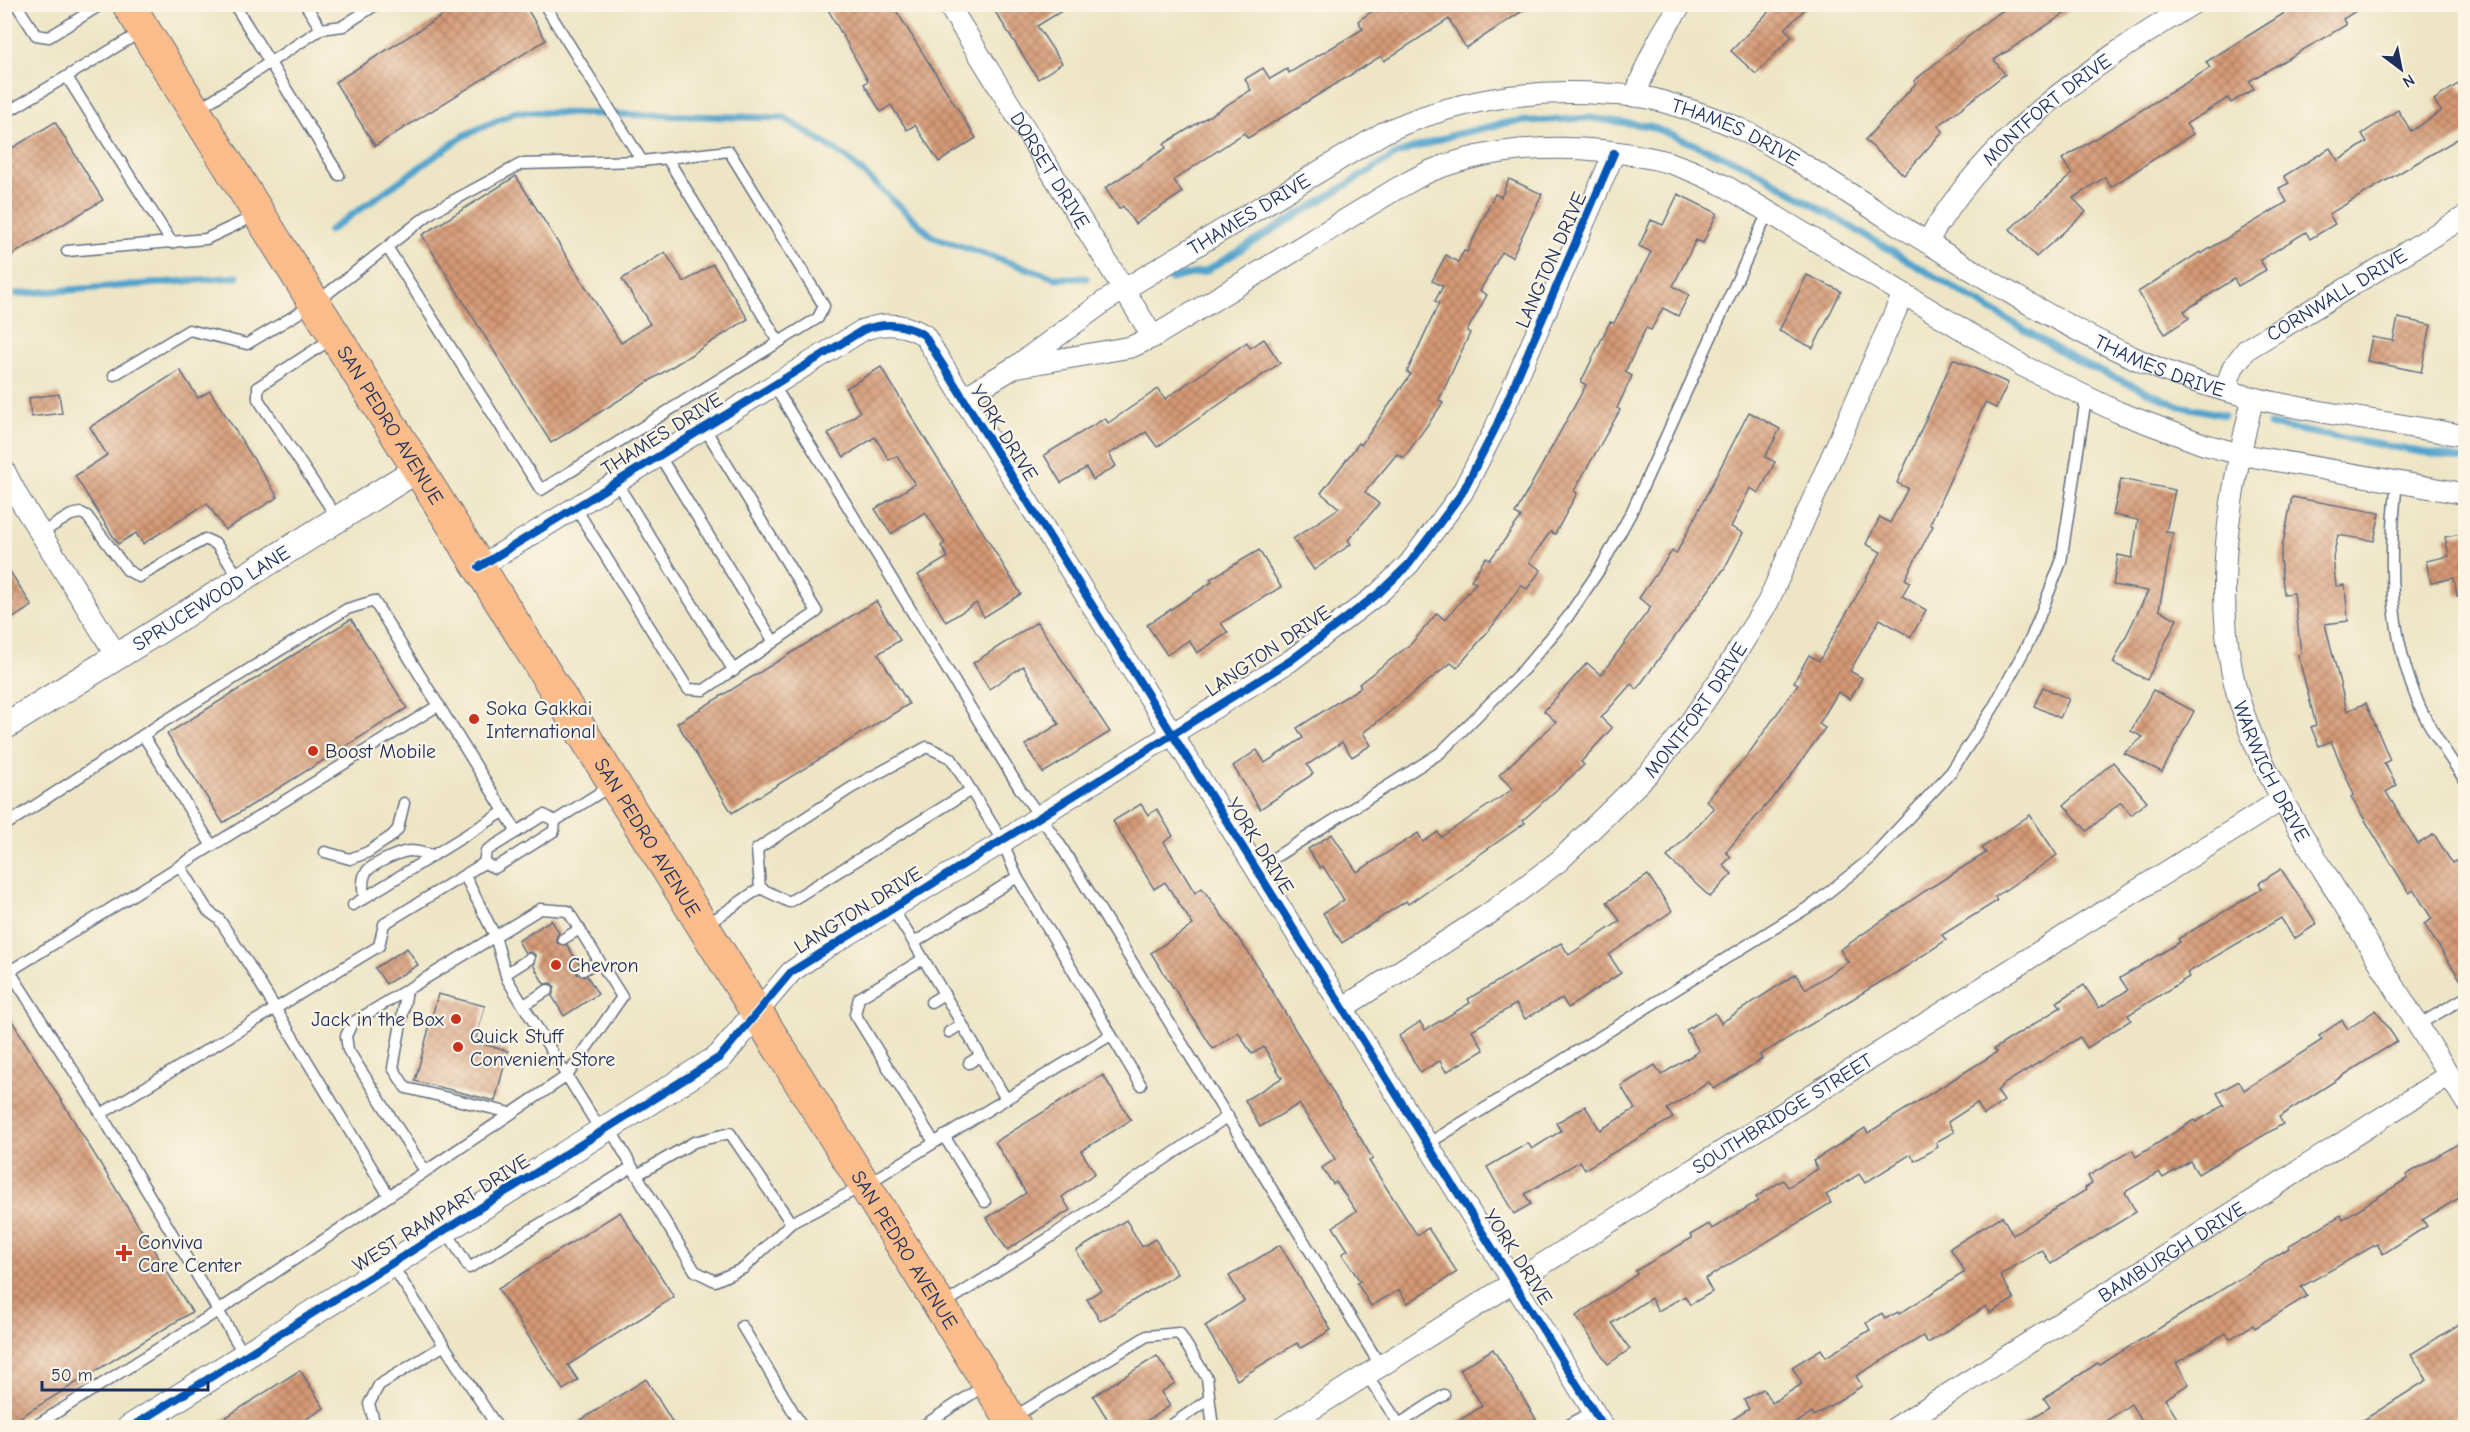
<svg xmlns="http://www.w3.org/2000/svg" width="2470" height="1432" font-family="'Comic Neue',sans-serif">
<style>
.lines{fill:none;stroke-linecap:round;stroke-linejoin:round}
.stream{stroke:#51a3cc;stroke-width:7}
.building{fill:url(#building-cross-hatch)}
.service-casing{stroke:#646f82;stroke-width:13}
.minor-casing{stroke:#646f82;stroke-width:23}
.tertiary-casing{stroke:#646f82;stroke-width:28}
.primary-casing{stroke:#646f82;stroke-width:34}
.service{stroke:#fff;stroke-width:10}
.minor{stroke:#fff;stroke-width:21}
.tertiary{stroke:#fff;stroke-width:26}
.primary{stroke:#fabc8b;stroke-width:32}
.cycleway-casing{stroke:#fcf5e5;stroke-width:11}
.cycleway{stroke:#0057b8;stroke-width:8}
.poi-dot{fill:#c8321e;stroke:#fcf5e5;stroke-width:2}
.labels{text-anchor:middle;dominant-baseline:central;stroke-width:4.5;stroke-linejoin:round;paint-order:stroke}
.street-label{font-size:20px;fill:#1b2f5e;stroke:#fcf5e5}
.poi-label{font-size:20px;fill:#1b2f5e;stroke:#fcf5e5;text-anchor:start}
</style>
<defs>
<pattern id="building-cross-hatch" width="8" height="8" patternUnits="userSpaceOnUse" patternTransform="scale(1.5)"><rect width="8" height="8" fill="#d59974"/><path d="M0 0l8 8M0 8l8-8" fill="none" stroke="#ac7d62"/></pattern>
</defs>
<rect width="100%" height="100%" fill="#fcf5e5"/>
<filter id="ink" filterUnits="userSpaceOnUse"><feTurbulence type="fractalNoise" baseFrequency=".0167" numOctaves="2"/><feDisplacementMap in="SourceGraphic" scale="12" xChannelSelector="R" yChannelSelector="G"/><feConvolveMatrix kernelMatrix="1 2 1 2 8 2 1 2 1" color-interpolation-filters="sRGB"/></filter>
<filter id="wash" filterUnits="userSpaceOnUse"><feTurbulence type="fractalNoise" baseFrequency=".008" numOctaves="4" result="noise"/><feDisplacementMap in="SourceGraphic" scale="24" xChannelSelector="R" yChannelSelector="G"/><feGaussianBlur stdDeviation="1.35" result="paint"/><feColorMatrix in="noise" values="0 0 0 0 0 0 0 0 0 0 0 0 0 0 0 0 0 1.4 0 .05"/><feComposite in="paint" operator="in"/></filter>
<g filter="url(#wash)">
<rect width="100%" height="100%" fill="#ede5c5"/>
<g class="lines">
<!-- stream -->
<g class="stream">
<polyline points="329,231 465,135 516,112 785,118 847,158 933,237 1056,278 1086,278"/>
<polyline points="1170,279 1206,271 1397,154 1453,135 1510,122 1590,118 1649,126 1748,166 2079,362 2180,406 2224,415"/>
<polyline points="17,294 237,277"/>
<polyline points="2269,425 2466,460"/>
</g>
</g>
<g id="blocks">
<!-- building -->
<g class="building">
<polygon points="461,4 524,4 546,40 375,146 335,82"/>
<polygon points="825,4 892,4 976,138 939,162 915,125 907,130 891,105 881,112 864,84 868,81"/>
<polygon points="1004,4 1073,4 1037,26 1062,63 1038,79 994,10"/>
<polygon points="1383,4 1533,4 1466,48 1449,19 1384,61 1381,56 1248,138 1244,133 1174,180 1182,193 1135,224 1123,206 1119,209 1105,188 1166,148 1164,144 1251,90 1245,79 1263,68 1270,79 1287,69 1289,73 1363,29 1358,21"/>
<polygon points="1776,4 1810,4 1785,29 1792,36 1756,74 1731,51"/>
<polygon points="2013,4 2079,4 1994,60 2005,74 1938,126 1943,131 1904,175 1865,140 1916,83 1914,81 1991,18"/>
<polygon points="2299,4 2367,4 2343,19 2346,25 2249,81 2254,89 2231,103 2228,98 2186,124 2193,134 2111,187 2105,177 2073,198 2086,212 2036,257 2010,229 2072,174 2062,159 2210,68 2206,62"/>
<polygon points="2458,84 2466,95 2466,134 2329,214 2335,224 2310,239 2306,232 2260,260 2266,270 2238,286 2234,279 2184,311 2189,318 2165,334 2138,292 2200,252 2201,254 2287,202 2279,188 2289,183 2284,176 2330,148 2338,161 2367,142 2362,134 2398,110 2411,131 2441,111 2434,100"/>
<polygon points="55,122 103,200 4,260 4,153"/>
<polygon points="516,176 621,343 650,324 622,279 665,252 684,282 713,264 748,319 551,443 422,235"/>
<polygon points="1509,179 1542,194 1512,257 1502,252 1480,291 1487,295 1467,331 1470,333 1439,400 1443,403 1404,458 1397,454 1365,492 1379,504 1348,540 1351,544 1314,570 1293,539 1339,508 1321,493 1359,443 1361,445 1411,374 1407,372 1439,303 1435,301 1443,286 1432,281 1446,255 1458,262 1464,251 1467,252 1495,194 1501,197"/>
<polygon points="1678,194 1717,213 1703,243 1696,240 1673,286 1689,295 1678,316 1663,308 1651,330 1646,328 1625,372 1632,376 1617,408 1620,410 1574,491 1577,493 1555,534 1550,532 1529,562 1541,570 1527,589 1521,585 1494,624 1457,668 1451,663 1363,733 1371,745 1352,757 1342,742 1307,765 1313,774 1260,809 1233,766 1257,750 1265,763 1303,738 1297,728 1361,687 1359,684 1411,644 1437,613 1445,620 1476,583 1471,580 1486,557 1490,560 1521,517 1515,514 1586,385 1581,382 1610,322 1614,323 1651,252 1639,246 1651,220 1663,225"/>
<polygon points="1807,275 1841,291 1813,348 1779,331"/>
<polygon points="2398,318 2431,325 2421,372 2367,361 2372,337 2393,341"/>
<polygon points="1264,339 1280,363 1157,447 1146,432 1109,454 1116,466 1093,480 1086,468 1061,483 1044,455 1105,418 1108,423 1158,389 1165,399 1247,342 1250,348"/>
<polygon points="1953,359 2008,383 1996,408 1985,403 1930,524 1933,526 1905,579 1910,582 1902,596 1926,610 1911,637 1880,619 1850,671 1862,678 1850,699 1838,692 1819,724 1825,728 1787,781 1726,852 1731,857 1723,865 1732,874 1710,897 1667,857 1714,808 1706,801 1747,756 1798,684 1794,682 1809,655 1819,661 1853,602 1881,552 1866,544 1880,517 1890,523 1908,488 1897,483"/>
<polygon points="881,367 1021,594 984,617 976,603 946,622 918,575 948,557 941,546 945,543 925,512 891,534 875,509 915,484 897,456 889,460 875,437 844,457 828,434 860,412 846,388"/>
<polygon points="180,370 198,398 210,391 278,497 225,530 207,503 143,544 136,533 118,544 75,476 107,455 90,427"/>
<polygon points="59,394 62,413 31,417 29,398"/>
<polygon points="1749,412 1780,429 1765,457 1775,462 1759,493 1750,488 1731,527 1743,533 1724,569 1637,689 1631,684 1601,718 1612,728 1581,762 1584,765 1523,820 1525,823 1408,904 1406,901 1342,943 1323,913 1344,900 1323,866 1320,868 1308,849 1332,834 1357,872 1418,833 1423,842 1438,832 1441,837 1513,789 1499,775 1556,722 1544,711 1587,663 1601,675 1651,607 1639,598 1672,551 1676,554"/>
<polygon points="2121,479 2175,490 2166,532 2173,533 2159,610 2177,619 2147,680 2113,663 2148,591 2113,585 2118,555 2132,558 2138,520 2113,515"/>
<polygon points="2292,497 2380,513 2374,541 2338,535 2333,557 2336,586 2345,585 2348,621 2325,624 2347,711 2366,703 2390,760 2384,763 2397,785 2386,792 2418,844 2434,834 2452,863 2459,859 2466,869 2466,988 2424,924 2432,919 2414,890 2409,893 2351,797 2354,795 2331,741 2319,746 2311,727 2316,725 2298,655 2301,654 2294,593 2284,594 2280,559"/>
<polygon points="2466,533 2466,595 2457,596 2454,578 2431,583 2426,561 2449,556 2445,537"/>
<polygon points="1259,550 1281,587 1221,623 1228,633 1197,653 1189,640 1167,655 1147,625 1212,582 1210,579"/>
<polygon points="4,562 32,606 4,624"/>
<polygon points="876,601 900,640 878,654 909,704 732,813 677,723"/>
<polygon points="351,619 407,708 223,823 167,734"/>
<polygon points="1037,622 1110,732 1043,773 1025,745 1059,724 1023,666 989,689 973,663"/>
<polygon points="2043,687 2069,699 2060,718 2034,706"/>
<polygon points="2153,690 2194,711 2162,772 2124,753 2143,737 2131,731"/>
<polygon points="2113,762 2147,801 2131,815 2121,802 2087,831 2064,805"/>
<polygon points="1141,804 1148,815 1157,809 1173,836 1164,842 1195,893 1202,888 1251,956 1373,1159 1369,1161 1417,1235 1428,1228 1457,1272 1408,1303 1399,1290 1371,1306 1357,1283 1360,1281 1342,1254 1348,1250 1333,1227 1356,1211 1336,1182 1333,1184 1322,1168 1335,1159 1299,1104 1260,1127 1245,1100 1282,1078 1264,1047 1252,1054 1238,1032 1213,1049 1151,953 1193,925 1165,882 1154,889 1113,821"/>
<polygon points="2030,815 2057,855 1995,897 1997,901 1942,935 1946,940 1907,966 1760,1055 1762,1059 1714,1089 1709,1082 1667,1109 1673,1118 1585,1169 1580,1161 1525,1194 1531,1204 1514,1214 1487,1167 1528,1143 1532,1149 1561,1131 1556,1123 1585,1106 1600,1130 1635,1109 1621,1086 1655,1065 1661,1075 1699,1051 1686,1030 1715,1013 1721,1023 1796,974 1806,989 1848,962 1840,950 1925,891 1986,853 1982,848"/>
<polygon points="2281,869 2317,924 2294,939 2281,918 2187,973 2189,977 2128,1015 2131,1020 2087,1048 2080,1037 2004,1084 1997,1091 2004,1101 1984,1115 1977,1103 1948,1122 1954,1132 1936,1142 1938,1147 1915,1161 1911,1154 1865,1183 1859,1174 1826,1195 1831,1203 1705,1279 1712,1292 1690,1305 1685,1296 1658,1311 1651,1298 1612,1323 1630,1349 1608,1364 1576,1316 1637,1274 1635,1271 1692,1238 1690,1235 1709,1224 1712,1229 1758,1201 1756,1197 1783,1180 1788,1187 1818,1169 1813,1161 1865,1128 1868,1133 1997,1052 1994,1049 2061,1007 2057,1002 2084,985 2099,1008 2128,990 2120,978 2180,942 2178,939 2262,889 2259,883"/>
<polygon points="1648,875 1672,911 1609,955 1621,973 1568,1008 1562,998 1525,1019 1516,1004 1472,1030 1484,1050 1446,1072 1440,1061 1420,1072 1399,1036 1420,1022 1425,1030 1470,1003 1468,999 1561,943 1569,955 1620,921 1607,902"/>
<polygon points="551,920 559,932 556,938 557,943 567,945 579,964 576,969 577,974 587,976 598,994 564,1016 552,996 555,987 551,983 544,984 533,965 536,956 532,952 525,953 518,941"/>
<polygon points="407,948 418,965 386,984 375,968"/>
<polygon points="438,994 485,1006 475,1042 508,1051 495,1101 415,1081"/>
<polygon points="4,1008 192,1312 4,1427"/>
<polygon points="2376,1010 2397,1041 2279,1117 2283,1124 2198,1174 2190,1161 2163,1178 2159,1172 2125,1192 2136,1212 2051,1264 2042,1250 2000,1275 2014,1299 1990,1313 1986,1306 1928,1343 1923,1336 1856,1376 1862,1386 1814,1416 1812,1413 1788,1428 1719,1428 1749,1409 1744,1400 1763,1389 1772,1403 1802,1384 1792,1367 1821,1349 1826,1357 1870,1330 1866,1323 1882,1313 1885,1319 1898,1312 1899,1314 1965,1272 1950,1248 2002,1216 2013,1235 2086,1190 2085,1188 2092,1184 2088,1176 2132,1150 2136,1157 2194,1120 2196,1122 2224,1105 2217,1093 2239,1081 2244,1090 2322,1040 2319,1036 2342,1020 2348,1029"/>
<polygon points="1103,1075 1131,1120 1081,1151 1095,1173 1062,1197 1070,1210 1007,1250 987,1218 1026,1193 995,1142"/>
<polygon points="2466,1139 2466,1194 2422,1220 2427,1226 2383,1254 2377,1244 2301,1287 2307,1296 2255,1328 2253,1325 2230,1339 2226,1333 2176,1363 2189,1384 2165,1399 2183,1428 2146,1428 2131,1404 2095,1428 2016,1428 2050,1407 2044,1398 2098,1363 2100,1365 2289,1248 2288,1246 2341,1215 2343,1219 2408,1178 2406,1175"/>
<polygon points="620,1212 674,1297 568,1365 578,1380 563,1390 498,1289"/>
<polygon points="1126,1220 1142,1247 1155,1239 1177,1274 1100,1321 1087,1299 1101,1290 1076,1251"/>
<polygon points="1280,1245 1331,1330 1301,1348 1297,1343 1237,1380 1205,1326 1244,1301 1229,1276"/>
<polygon points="2466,1320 2466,1428 2351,1428 2427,1380 2411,1354"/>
<polygon points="1493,1349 1536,1419 1523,1428 1448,1428 1482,1406 1460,1369"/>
<polygon points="1157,1356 1175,1383 1161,1392 1170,1406 1135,1428 1113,1428 1093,1396"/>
<polygon points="300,1370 324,1408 292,1428 209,1428"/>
<polygon points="646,1379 676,1428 578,1428 576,1423"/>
</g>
</g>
</g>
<g filter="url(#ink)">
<use href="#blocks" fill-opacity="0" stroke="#646f82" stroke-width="1.5"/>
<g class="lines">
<defs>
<g id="service">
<polyline points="16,4 36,35 49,37 102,4"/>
<polyline points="234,4 339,175"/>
<polyline points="544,4 642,161"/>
<polyline points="321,29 343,26 377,4"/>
<polyline points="67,77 172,243"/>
<polyline points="197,110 321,29 305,4"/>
<polyline points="4,114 141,32"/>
<polyline points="387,247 541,490 779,342"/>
<polyline points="67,251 206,239 257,215"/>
<polyline points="333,338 258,387 258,399 338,519"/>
<polyline points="114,375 189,330 247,344 314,304 432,212 521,164 642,161 729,151 824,306 818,318 779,342 667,158"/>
<polyline points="773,384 1020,789 1059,843 1380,1365"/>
<polyline points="659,455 774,642"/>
<polyline points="616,482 734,671"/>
<path d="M2397,482C2388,560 2388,634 2420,707C2432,733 2450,758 2466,782"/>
<polyline points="575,507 688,689 704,690 817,612 704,427"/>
<polyline points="41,533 71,515 81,513 87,516 127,570 139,577 205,539 216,544 240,579"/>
<polyline points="143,735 212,846"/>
<polyline points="555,821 612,785"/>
<polyline points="4,826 160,724 347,609 374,601 517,832"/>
<polyline points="325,852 350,859 368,852 392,836 398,829 404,803"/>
<polyline points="484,863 486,851 544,815 555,821"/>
<polyline points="484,863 495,868 554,831 555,821"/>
<polyline points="180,866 208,911 219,919 249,965 389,1196"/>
<polyline points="1255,870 1440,753 1524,669 1567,618 1600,569 1631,513 1768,212"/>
<polyline points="465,876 495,936 507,979 601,1131"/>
<polyline points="760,888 789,902 971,790"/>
<path d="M364,899C363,890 361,878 367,871C373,864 401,851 410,851C417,851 426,854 433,855"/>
<polyline points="353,905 505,811"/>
<polyline points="892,908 914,943 1017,877"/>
<polyline points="705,926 760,888 757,849 851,788 927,747 951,758 1003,842 1017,877 1141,1085"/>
<polyline points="563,939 580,929"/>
<polyline points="914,943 1006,1099"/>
<polyline points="923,959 859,998 855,1014 934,1142"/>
<polyline points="4,962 101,1114 245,1356"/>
<polyline points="583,970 599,961"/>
<polyline points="10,971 439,705"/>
<polyline points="507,973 529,959"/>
<polyline points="407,990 393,1068 406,1088 511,1113"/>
<polyline points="931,1002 944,994"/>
<polyline points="524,1005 548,990"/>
<polyline points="2418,1025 2466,997"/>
<polyline points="949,1032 962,1024"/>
<polyline points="969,1063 980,1056"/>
<polyline points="101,1114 379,946 384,924 484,863"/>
<polyline points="609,1127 637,1175 694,1142 730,1133 791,1223"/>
<polyline points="944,1136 985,1202"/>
<polyline points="1426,1145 1815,903 1870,859 1951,772 1993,708 2031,638 2061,562 2086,398"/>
<polyline points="637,1175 695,1271 715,1281 744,1268 791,1223 865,1185 1111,1035"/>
<polyline points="446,1230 469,1268 632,1167"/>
<polyline points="391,1264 498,1428"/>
<polyline points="944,1304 1049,1238 1228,1116"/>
<polyline points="742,1326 803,1428"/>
<polyline points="1366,1374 1399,1424 1444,1395"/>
<polyline points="158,1410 170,1428"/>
<polyline points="1012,1418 1147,1336 1179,1333 1207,1378 1213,1428"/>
<polyline points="32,1428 218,1311 567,1076 622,997 568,911 540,909 352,1023 346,1036 348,1050 425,1171"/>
<polyline points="376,1428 369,1404 379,1385 443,1346"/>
<polyline points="556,1428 571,1428"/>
<polyline points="920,1428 985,1385"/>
<polyline points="1167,1428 1209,1399"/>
<polyline points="1563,1428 1594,1411"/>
</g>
<g id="minor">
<path id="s1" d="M948,4L1153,337"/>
<path d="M1635,96C1647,63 1660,32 1682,4"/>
<path id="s2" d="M1927,242C1991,132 2087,70 2192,4"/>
<path id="s3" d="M1018,365L1105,301L1383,133C1452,101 1529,88 1605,94C1623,95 1641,95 1657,100C1685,108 1715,117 1740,129C1791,154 1838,187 1886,217C1965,266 2045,317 2130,356C2234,405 2354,416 2466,436"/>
<path id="s4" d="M2225,390L2233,367L2247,349L2466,216"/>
<path d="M963,398L1015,367L1131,347L1153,337L1396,189C1408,183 1420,175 1433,170C1499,144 1581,143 1650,158C1677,163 1702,175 1727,187L2023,366L2118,412L2203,444L2239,454L2466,494"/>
<path id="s5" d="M2253,398C2231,487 2214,579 2232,672C2250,756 2300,831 2344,904C2384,970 2424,1036 2466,1102"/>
<polyline points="4,470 18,497 117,656"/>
<path d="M479,567L863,330C885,322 904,323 924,335L1604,1428"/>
<path id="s6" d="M1341,1009L1490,913L1559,861L1650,772L1686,728L1722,676L1768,602L1903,294"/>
<polyline points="758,1011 791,972 821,951 1003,842 1041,815 1290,661 1379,593 1409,564 1462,493 1495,429 1614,153"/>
<path id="s7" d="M1282,1428L2281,800"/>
<path id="s8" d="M1895,1428L2449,1075"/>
</g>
<g id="tertiary">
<path id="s9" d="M4,727L418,469"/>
<polyline points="130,1428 720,1057 758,1011"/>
</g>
<g id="primary">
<path id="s10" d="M128,4L1016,1428"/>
</g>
</defs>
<!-- service casing -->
<use href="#service" class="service-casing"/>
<!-- minor casing -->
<use href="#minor" class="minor-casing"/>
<!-- tertiary casing -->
<use href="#tertiary" class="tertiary-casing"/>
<!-- primary casing -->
<use href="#primary" class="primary-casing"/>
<!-- service -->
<use href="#service" class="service"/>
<!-- minor -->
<use href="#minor" class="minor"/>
<!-- tertiary -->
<use href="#tertiary" class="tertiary"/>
<!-- primary -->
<use href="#primary" class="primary"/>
<defs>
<g id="cycleway">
<path d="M479,567L863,330C885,322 904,323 924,335L1604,1428"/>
<polyline points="130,1428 720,1057 791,972 1290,661 1379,593 1409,564 1462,493 1495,429 1614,153"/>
</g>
</defs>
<!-- cycleway casing -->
<use href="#cycleway" class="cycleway-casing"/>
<!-- cycleway -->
<use href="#cycleway" class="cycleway"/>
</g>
</g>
<!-- markers -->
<g class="poi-dot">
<circle cx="474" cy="719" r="6"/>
<circle cx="313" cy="751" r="6"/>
<circle cx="556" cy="965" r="6"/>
<circle cx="456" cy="1019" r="6"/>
<circle cx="458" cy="1047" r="6"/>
<path d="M121 1244h6v6h6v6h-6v6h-6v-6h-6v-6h6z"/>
</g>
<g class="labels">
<!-- street labels -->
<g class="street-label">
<text stroke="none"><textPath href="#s2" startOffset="180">MONTFORT DRIVE</textPath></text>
<text stroke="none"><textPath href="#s3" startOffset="798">THAMES DRIVE</textPath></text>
<text stroke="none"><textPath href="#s1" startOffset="195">DORSET DRIVE</textPath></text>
<text stroke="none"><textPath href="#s3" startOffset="276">THAMES DRIVE</textPath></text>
<text transform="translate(1551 260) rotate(-66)">LANGTON DRIVE</text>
<text stroke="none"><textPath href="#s4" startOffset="152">CORNWALL DRIVE</textPath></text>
<text stroke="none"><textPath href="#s3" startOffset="1284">THAMES DRIVE</textPath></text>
<text stroke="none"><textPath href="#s10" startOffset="496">SAN PEDRO AVENUE</textPath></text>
<text transform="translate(1004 433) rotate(58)">YORK DRIVE</text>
<text transform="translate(662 434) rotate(-32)">THAMES DRIVE</text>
<text stroke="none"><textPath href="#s9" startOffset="244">SPRUCEWOOD LANE</textPath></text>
<text transform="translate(1268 651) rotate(-34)">LANGTON DRIVE</text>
<text stroke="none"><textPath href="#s6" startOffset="468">MONTFORT DRIVE</textPath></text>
<text stroke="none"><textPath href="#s5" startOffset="384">WARWICH DRIVE</textPath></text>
<text stroke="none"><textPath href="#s10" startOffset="982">SAN PEDRO AVENUE</textPath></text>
<text transform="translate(1260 846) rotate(58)">YORK DRIVE</text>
<text transform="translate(858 910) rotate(-32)">LANGTON DRIVE</text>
<text stroke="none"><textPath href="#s7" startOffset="591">SOUTHBRIDGE STREET</textPath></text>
<text transform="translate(441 1213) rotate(-32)">WEST RAMPART DRIVE</text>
<text stroke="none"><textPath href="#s10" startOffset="1468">SAN PEDRO AVENUE</textPath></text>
<text stroke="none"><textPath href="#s8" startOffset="328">BAMBURGH DRIVE</textPath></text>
<text transform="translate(1518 1257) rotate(57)">YORK DRIVE</text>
</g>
<!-- poi labels -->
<g class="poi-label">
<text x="486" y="708">Soka Gakkai<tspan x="486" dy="23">International</tspan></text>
<text x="325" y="751">Boost Mobile</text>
<text x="568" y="965">Chevron</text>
<text x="444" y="1019" text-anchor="end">Jack in the Box</text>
<text x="470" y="1036">Quick Stuff<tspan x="470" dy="23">Convenient Store</tspan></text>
<text x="138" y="1242">Conviva<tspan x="138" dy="23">Care Center</tspan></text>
</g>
</g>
<!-- margin -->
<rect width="2470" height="1432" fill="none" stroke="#fcf5e5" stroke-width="24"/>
<!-- north arrow -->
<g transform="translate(2401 69) rotate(148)" stroke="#fcf5e5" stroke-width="4.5" paint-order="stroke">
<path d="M0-4.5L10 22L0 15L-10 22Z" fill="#1b2f5e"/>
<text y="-9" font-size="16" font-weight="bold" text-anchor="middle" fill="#1b2f5e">N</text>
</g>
<!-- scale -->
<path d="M42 1381v9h166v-9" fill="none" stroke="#1b2f5e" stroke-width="3"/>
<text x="51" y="1381" font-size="18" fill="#1b2f5e" stroke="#fcf5e5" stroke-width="4.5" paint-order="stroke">50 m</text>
</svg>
